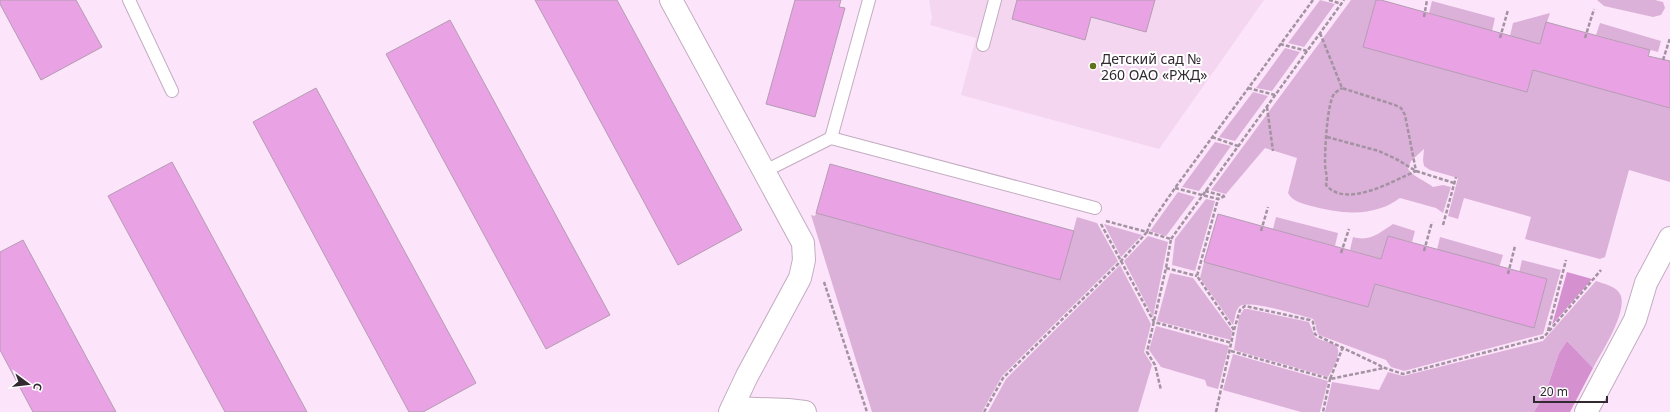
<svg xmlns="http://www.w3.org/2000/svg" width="1670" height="412" font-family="'Noto Sans',sans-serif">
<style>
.built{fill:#f4d6f1}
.green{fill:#dcb1d9}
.forest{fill:#d590d0}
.building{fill:#e9a3e5;stroke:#b39cb1}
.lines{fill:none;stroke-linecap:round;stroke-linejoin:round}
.lane-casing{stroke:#c3adc1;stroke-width:14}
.street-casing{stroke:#c3adc1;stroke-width:24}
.path{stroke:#a392a1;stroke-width:2.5;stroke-dasharray:4 2;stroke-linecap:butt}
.lane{stroke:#fff;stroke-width:12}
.street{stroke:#fff;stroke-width:22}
.poi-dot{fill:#62711d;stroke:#fff;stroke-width:1.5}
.labels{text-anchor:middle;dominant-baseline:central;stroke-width:4;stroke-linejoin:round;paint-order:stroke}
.poi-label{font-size:14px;fill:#322931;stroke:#fff;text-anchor:start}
</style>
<rect width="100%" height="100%" fill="#fce4fa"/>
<!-- built -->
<polygon class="built" points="929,0 1264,0 1159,149 961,95 976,38 930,25 932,18"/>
<!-- green -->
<g class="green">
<polygon points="1320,0 1335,4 1304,47 1288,43"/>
<path d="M1351,0H1376L1363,47L1527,92L1533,70L1670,108V182L1629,170L1605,257L1600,259L1525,239L1531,217L1464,198L1458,219L1448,216L1458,178L1430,170L1424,166L1423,160L1424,149L1411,161L1408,169C1415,178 1424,180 1433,187L1443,185L1451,187L1443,213L1436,208L1400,198C1394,202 1388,206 1381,208C1358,216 1334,212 1311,206C1302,203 1293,202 1288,193L1297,158L1265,148L1226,194L1211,190Z"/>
<polygon points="1597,0 1655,0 1663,2 1665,8 1661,15 1653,17 1604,6"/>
<polygon points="1432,1 1495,18 1492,31 1429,13"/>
<polygon points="1550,13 1540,44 1510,36 1513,23"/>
<polygon points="1600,23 1661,41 1658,52 1596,35"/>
<polygon points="1285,48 1300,52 1272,91 1256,88"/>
<polygon points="1253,92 1268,96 1235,141 1219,137"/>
<polygon points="1215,142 1231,146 1199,191 1182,187"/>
<polygon points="1178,192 1195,197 1166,236 1150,231"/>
<polygon points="1206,199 1215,201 1195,271 1172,265 1175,239"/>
<polygon points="816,213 1060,279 1077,217 1097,223 1118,261 1002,376 982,412 872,412 811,215 815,216"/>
<polygon points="1276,217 1338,233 1335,246 1273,229"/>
<polygon points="1104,224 1142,235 1121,257"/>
<path d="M1393,224L1415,231L1412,242L1388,236L1381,259L1350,250L1353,237C1370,242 1379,233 1393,224Z"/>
<polygon points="1148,236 1168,242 1153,317 1124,261"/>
<polygon points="1440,237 1503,255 1498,271 1491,264 1443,251 1442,256 1436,254"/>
<path d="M1522,260L1561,270L1543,334L1404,371L1391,367L1386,360L1319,335C1315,330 1317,324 1313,319C1301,316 1246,298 1239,307C1235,311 1235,320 1233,325L1200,278L1204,262L1368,307L1375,284L1534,327L1547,279L1522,272L1518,277Z"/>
<polygon points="1120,265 1151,324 1144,352 1152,365 1138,412 988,412 1006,379"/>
<polygon points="1170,273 1193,278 1232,331 1231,340 1157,321"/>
<path d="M1596,281C1604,284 1616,286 1620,294C1629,310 1601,353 1593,368L1567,341L1559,353L1545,394L1534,412H1325L1332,382L1379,390L1388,372L1403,376L1543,341Z"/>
<path d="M1244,309H1248L1309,322L1315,337C1321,341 1329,341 1335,345C1344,351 1332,370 1328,377L1234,350L1239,317Z"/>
<polygon points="1156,326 1229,346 1218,389 1207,386 1205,380 1161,367 1149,350"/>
<polygon points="1233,354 1328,381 1320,412 1301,412 1223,390"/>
</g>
<!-- forest -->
<g class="forest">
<polygon points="1567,272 1592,279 1552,325"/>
<polygon points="1567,341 1593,368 1570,412 1534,412 1545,394 1559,353"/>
</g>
<!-- building -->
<g class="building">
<polygon points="0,0 76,0 102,47 41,80 0,4"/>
<polygon points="535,0 617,0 742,230 678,265"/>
<polygon points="795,0 841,0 839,7 845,8 815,117 766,104"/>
<polygon points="1017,0 1155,0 1146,32 1091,17 1085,40 1012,19"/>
<polygon points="1376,0 1381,0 1540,44 1546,22 1650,50 1648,56 1670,61 1670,108 1533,70 1527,92 1363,47"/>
<polygon points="450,20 610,315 546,349 386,54"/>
<polygon points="316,88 476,383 423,412 409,412 253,122"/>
<polygon points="172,162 307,412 225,412 108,196"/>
<polygon points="830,164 1074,231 1060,280 816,213"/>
<polygon points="1218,214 1381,259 1388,236 1547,279 1534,328 1375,284 1368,307 1204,262"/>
<polygon points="23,240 116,412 33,412 0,350 0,252"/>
</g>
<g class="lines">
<defs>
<g id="lane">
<polyline points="129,0 172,91"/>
<polyline points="983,45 995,0"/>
<polyline points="831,138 869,0"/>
<polyline points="765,171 831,138 1095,208"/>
</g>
<g id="street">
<polyline points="671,0 803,243 804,260 800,278 747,376 730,412"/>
<polyline points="732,408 788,410 805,412"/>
<polyline points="1586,412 1635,320 1646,283 1670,238"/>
</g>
</defs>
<!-- lane casing -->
<use href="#lane" class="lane-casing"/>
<!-- street casing -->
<use href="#street" class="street-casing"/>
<!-- path -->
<g class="path">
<polyline points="1329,0 1342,4"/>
<polyline points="1424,17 1427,0"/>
<path d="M1320,33L1342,88L1395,105L1401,108L1405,115L1416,171C1393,181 1346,209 1326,185C1328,176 1325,171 1325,163C1325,149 1327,104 1334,94C1336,92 1339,90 1342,88"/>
<polyline points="1500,38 1508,10"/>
<polyline points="1585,38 1594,9"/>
<polyline points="1280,44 1307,51"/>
<polyline points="1663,60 1670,38"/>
<polyline points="1248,88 1275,95"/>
<polyline points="1267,107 1273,151"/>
<polyline points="1212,137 1238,146"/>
<polyline points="1327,137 1379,151 1398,160 1416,171 1454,183"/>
<polyline points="1175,188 1218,199 1225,196"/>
<polyline points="1205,191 1224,196"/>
<polyline points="1106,221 1147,232 1150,224 1175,188 1313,0"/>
<polyline points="1101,224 1154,322 1232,343"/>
<polyline points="1443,225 1456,177"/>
<polyline points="1261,231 1268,207"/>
<polyline points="1171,239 1344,0"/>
<polyline points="1424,251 1432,222"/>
<polyline points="1341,253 1349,229"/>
<polyline points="1166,268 1197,276"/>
<polyline points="1508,274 1515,246"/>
<polyline points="824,282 867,412"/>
<polyline points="1234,330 1240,310 1245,306 1310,320 1313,322 1315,334 1318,336 1385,368 1403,374 1544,337 1601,270"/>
<polyline points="1548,331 1566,260"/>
<polyline points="1343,347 1330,379 1384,368"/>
<polyline points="1231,351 1330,379 1323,412"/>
<polyline points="984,412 1003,378 1121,261 1147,232 1171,239 1166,268 1147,352 1155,365 1161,390"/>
<polyline points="1216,412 1234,330 1197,276 1218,199"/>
</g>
<!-- lane -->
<use href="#lane" class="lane"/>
<!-- street -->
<use href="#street" class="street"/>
</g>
<!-- markers -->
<circle class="poi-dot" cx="1093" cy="66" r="4"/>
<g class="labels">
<!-- poi labels -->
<g class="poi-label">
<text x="1101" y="58">Детский сад №<tspan x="1101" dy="16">260 ОАО «РЖД»</tspan></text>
</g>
</g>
<!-- north arrow -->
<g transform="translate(28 384) rotate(105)" stroke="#ffffff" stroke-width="3" paint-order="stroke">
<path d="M0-3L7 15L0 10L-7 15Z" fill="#322931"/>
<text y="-6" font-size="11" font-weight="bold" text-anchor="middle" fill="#322931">С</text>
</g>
<!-- scale -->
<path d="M1534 396v6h73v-6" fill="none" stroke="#322931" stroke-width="2"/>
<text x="1540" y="396" font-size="12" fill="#322931" stroke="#ffffff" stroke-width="3" paint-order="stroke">20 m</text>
</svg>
